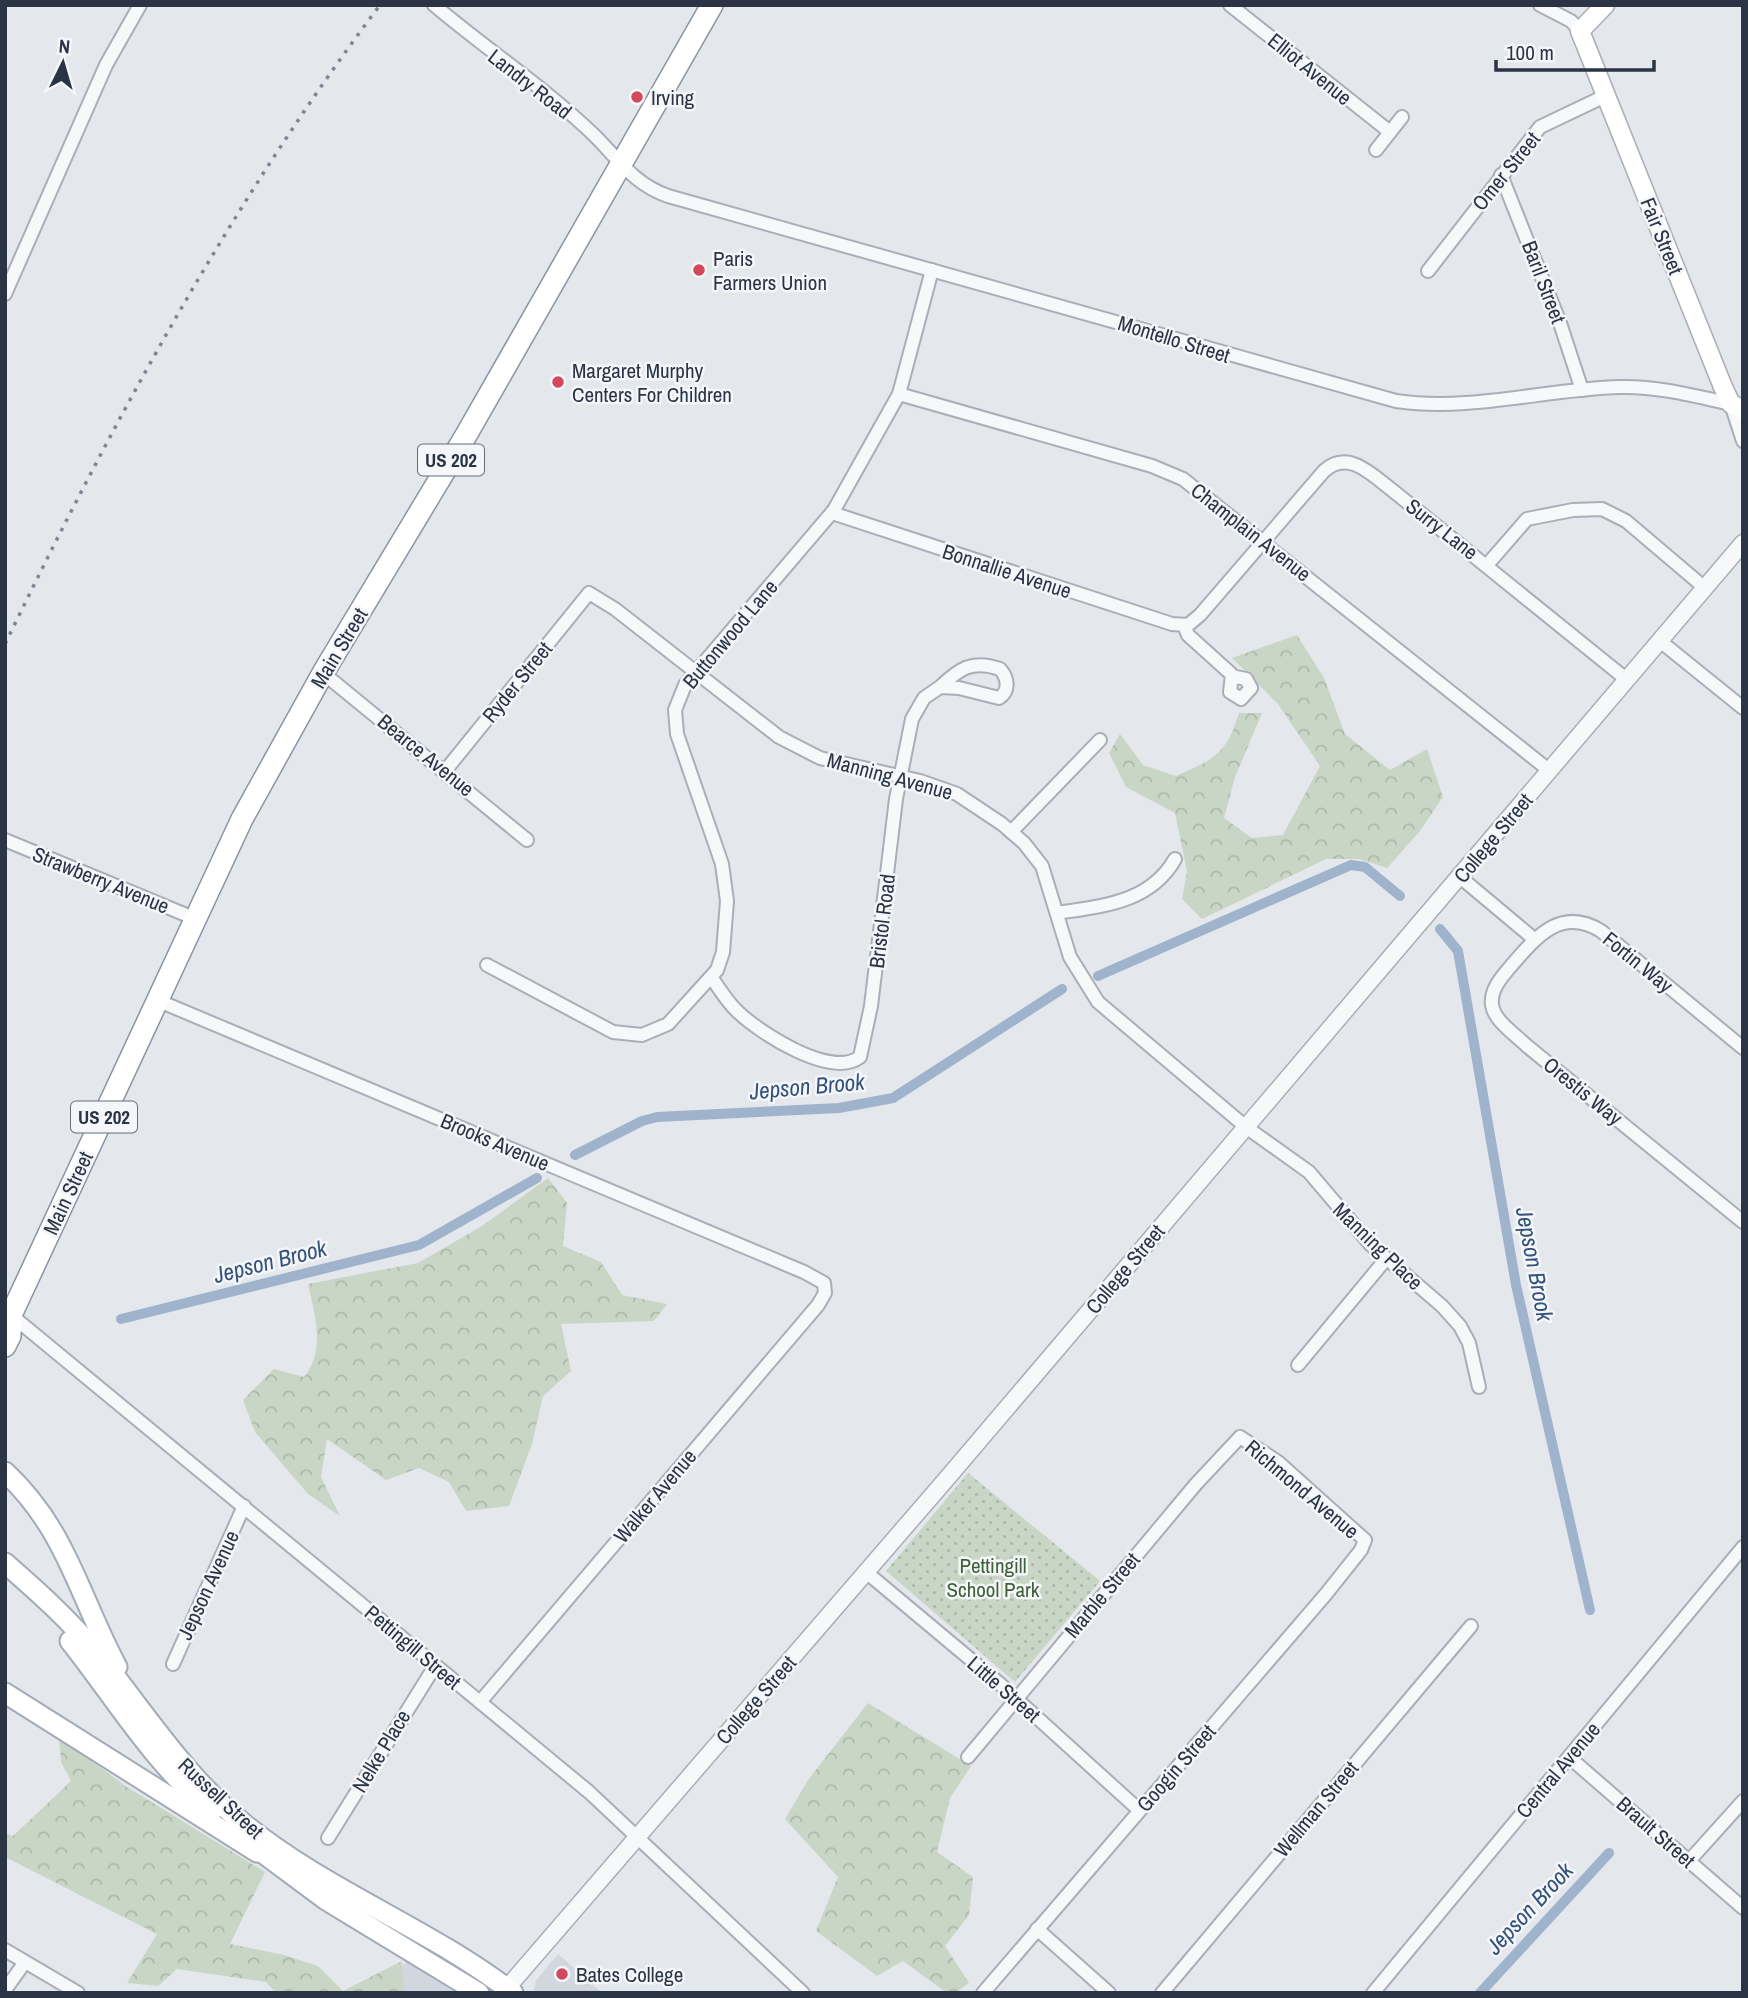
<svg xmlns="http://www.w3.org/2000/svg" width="1748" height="1998" font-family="'Archivo Narrow',sans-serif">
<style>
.built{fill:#d2d6de}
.forest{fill:url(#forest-crowns)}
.park{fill:url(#park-dots)}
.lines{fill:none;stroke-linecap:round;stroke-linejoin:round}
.canal{stroke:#9fb4cc;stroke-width:10}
.minor-casing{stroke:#a9aeb7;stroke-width:16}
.tertiary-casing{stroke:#a9aeb7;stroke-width:19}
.secondary-casing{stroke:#a9aeb7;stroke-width:21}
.primary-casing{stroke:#a3abb8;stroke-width:23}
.trunk-casing{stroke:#8b94a3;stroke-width:24}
.minor{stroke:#f7f8fa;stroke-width:12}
.tertiary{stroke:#f7f8fa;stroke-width:16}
.secondary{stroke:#fff;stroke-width:18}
.primary{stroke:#fff;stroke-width:19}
.trunk{stroke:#fff;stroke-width:21}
.rail{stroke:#7d8696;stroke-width:3.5;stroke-dasharray:3.5 7;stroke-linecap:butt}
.poi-dot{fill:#d1495b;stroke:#f4f6f9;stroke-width:2.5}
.labels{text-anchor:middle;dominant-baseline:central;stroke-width:5;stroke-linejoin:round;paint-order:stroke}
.shield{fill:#f4f6f9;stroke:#676e7b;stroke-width:2}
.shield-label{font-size:19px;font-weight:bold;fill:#2b3445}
.street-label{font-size:21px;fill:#2b3445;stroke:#f4f6f9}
.poi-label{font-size:21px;fill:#2b3445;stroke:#f4f6f9;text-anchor:start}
.park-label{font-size:21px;fill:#3f6138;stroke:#f4f6f9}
.water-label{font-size:23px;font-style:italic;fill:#34527a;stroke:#f4f6f9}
</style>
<defs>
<pattern id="forest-crowns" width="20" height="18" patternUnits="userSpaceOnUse" patternTransform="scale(1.75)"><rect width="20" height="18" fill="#c9d6c5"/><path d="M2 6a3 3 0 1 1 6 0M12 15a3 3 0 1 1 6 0" fill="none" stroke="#adb8ab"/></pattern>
<pattern id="park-dots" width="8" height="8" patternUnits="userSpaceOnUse" patternTransform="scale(1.75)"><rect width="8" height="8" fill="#c9d6c5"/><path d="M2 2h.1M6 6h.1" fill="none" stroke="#adb8ab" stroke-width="1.8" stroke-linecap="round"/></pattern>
</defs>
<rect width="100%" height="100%" fill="#e4e7ec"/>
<!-- built -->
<g class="built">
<polygon points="558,1954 602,1993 533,1993 536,1981"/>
<polygon points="406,1961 456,1993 387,1993"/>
</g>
<!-- forest -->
<g class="forest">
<path d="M1297,635L1324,678L1345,734L1390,770L1427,749L1443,797L1420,831L1387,868L1359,859H1326L1202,919L1182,899L1187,871L1175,813L1126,787L1109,753L1120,734L1143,765L1176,776C1214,759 1226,755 1239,713H1262L1235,777L1224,818L1252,838L1283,835L1320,766L1278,704L1232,658Z"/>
<path d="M548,1178L567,1203L563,1246L601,1262L622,1295L667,1304L654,1321L561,1324L571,1371L543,1396L532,1444L509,1506L466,1511L449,1482L419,1468L386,1480L327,1439L321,1477L340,1516L308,1494L255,1432L243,1400L274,1369L304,1377C326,1350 315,1316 308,1284L418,1263L482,1226Z"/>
<polygon points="868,1703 971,1766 950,1798 937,1852 973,1877 969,1915 945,1946 969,1983 955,1993 947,1993 903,1961 877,1976 816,1931 838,1877 785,1819 808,1780"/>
<polygon points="59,1737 127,1787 265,1872 230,1944 284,1955 318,1966 343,1991 402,1961 404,1993 276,1993 266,1982 177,1969 158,1986 127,1983 157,1934 5,1857 5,1833 13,1836 71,1781 61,1762"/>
</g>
<!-- park -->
<polygon class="park" points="968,1473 1100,1581 1015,1682 886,1571"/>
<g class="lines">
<!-- canal -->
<g class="canal">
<polyline points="1440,929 1458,951 1516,1285 1590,1610"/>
<polyline points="1098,976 1351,865 1365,867 1400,896"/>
<polyline points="575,1155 642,1121 657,1117 839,1108 893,1098 1062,989"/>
<polyline points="121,1319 419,1245 537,1178"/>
<polyline points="1480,1993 1609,1853"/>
</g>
<defs>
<g id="minor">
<path d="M434,5C486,49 545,88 594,135C619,160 634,184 668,196L1396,401C1471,412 1545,389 1620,387C1657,386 1695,396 1731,404L1743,441"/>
<polyline points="1230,5 1390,132"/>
<polyline points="1540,5 1571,21 1580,31"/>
<polyline points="1376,150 1402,117"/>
<polyline points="1501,175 1560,323 1582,390"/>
<polyline points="1428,271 1540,127 1605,96"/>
<polyline points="5,294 106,65 140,5"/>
<polyline points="899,394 1152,466 1183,479 1550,771"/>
<path d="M832,513L1172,624L1188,625L1200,615L1324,471C1348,449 1371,474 1392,490L1626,679"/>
<polyline points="1487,565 1527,519 1573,510 1602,509 1626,521 1705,588"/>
<polyline points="1184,625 1188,635 1229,672 1232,675 1230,692 1241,699 1251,688 1246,679 1236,677"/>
<polyline points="1660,641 1743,708"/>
<polyline points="323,673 527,840"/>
<polyline points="445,771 589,593 615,609 779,737 820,758 920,781 957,794 1002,824 1024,843 1042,866 1070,957 1098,1002 1246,1127 1309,1172 1371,1245 1442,1306 1460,1326 1469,1343 1479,1387"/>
<polyline points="1011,832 1100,740"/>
<polyline points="5,840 196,919"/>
<polyline points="1460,877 1534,939"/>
<path d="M1057,913C1102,906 1150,903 1175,859"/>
<polyline points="487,965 613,1032 642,1035 668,1024 717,970 723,952 727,901 722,864 677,734 675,710 685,685 834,510 899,394 932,270"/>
<path d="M711,977C719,988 727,1002 738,1012C760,1033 831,1079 860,1057L871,1006L896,799L912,719L924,698L940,687L959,688L999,698C1010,691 1008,678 1000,669C972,659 959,669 940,687"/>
<polyline points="159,1001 804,1272 824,1283 825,1293 818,1305 480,1702"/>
<path d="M1743,1048L1601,931C1561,906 1536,937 1511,966C1502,977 1490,989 1492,1005C1494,1021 1516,1035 1527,1046L1743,1222"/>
<polyline points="11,1315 589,1792 803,1993"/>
<polyline points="1298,1365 1386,1259"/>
<polyline points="866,1572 1000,1684 1139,1810"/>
<polyline points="173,1664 244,1506"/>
<polyline points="968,1757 1196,1484 1240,1437 1278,1462 1365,1540 1361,1550 1326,1594 983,1993"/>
<polyline points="1569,1757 1743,1908"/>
<polyline points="328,1838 435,1666"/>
<polyline points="1689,1861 1743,1801"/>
<polyline points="1037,1929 1109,1993"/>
<polyline points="5,1950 78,1993"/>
<polyline points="5,1990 25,1962"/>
<polyline points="1162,1993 1471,1626"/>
<polyline points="1373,1993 1743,1547"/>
</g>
<polyline id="tertiary" points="507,1988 949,1476 1743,543"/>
<polyline id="secondary" points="1605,5 1580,31 1723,387 1731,404 1743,409"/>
<g id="primary">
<path d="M5,1472C67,1530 79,1596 117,1667"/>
<path d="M5,1563C38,1592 71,1621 99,1656C146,1714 185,1777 244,1824C326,1891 429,1928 513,1993"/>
<path d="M70,1641C116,1699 154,1764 212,1811"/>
<polyline points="5,1693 257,1852"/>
<polyline points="248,1842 326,1900 479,1993"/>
</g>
<polyline id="trunk" points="5,1346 10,1336 11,1315 242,819 323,673 465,437 712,5"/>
</defs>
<!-- minor casing -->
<use href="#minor" class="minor-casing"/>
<!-- tertiary casing -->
<use href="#tertiary" class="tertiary-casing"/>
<!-- secondary casing -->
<use href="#secondary" class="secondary-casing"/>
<!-- primary casing -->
<use href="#primary" class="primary-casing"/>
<!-- trunk casing -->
<use href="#trunk" class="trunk-casing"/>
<!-- minor -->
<use href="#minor" class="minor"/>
<!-- tertiary -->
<use href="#tertiary" class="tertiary"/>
<!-- secondary -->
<use href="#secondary" class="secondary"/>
<!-- primary -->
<use href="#primary" class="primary"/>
<!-- trunk -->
<use href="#trunk" class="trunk"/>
<!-- rail -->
<path class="rail" d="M5,644C113,422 231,203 380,5"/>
</g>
<!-- markers -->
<g class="poi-dot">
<circle cx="637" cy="97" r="7"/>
<circle cx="699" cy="270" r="7"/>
<circle cx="558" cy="382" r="7"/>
<circle cx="562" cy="1974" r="7"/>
</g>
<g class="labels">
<!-- shield labels -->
<g class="shield">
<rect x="418" y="444.5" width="66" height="31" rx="5"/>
<rect x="71" y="1101.5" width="66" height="31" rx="5"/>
</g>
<g class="shield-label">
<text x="451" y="460">US 202</text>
<text x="104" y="1117">US 202</text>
</g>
<!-- street labels -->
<g class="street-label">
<text transform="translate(1310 69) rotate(39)">Elliot Avenue</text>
<text transform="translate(530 84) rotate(38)">Landry Road</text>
<text transform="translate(1506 171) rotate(-51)">Omer Street</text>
<text transform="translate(1662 236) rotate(68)">Fair Street</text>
<text transform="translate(1544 282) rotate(69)">Baril Street</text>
<text transform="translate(1174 339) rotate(17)">Montello Street</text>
<text transform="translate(1442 529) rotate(38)">Surry Lane</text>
<text transform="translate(1251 532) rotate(38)">Champlain Avenue</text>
<text transform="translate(1007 571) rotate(18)">Bonnallie Avenue</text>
<text transform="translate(730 634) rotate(-50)">Buttonwood Lane</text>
<text transform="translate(339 648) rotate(-59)">Main Street</text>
<text transform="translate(517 682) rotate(-51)">Ryder Street</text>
<text transform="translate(426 755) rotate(39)">Bearce Avenue</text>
<text transform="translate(890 776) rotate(15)">Manning Avenue</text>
<text transform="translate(1493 838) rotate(-50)">College Street</text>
<text transform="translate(101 880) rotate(22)">Strawberry Avenue</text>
<text transform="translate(882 921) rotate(-83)">Bristol Road</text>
<text transform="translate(1638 962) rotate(39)">Fortin Way</text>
<text transform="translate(1583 1091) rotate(39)">Orestis Way</text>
<text transform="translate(495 1142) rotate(23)">Brooks Avenue</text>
<text transform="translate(68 1193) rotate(-65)">Main Street</text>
<text transform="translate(1378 1246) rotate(44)">Manning Place</text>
<text transform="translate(1125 1269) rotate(-50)">College Street</text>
<text transform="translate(1302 1489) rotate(40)">Richmond Avenue</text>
<text transform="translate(655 1496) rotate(-50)">Walker Avenue</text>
<text transform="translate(208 1585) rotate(-65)">Jepson Avenue</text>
<text transform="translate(1102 1595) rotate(-50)">Marble Street</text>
<text transform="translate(413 1647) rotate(40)">Pettingill Street</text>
<text transform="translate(1004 1689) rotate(41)">Little Street</text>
<text transform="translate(756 1700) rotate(-49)">College Street</text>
<text transform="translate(381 1751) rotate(-59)">Nelke Place</text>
<text transform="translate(1176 1768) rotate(-49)">Googin Street</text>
<text transform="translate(1558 1770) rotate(-50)">Central Avenue</text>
<text transform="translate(221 1798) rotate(43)">Russell Street</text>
<text transform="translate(1316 1809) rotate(-50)">Wellman Street</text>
<text transform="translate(1656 1832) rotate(41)">Brault Street</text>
</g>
<!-- poi labels -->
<g class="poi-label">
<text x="651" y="97">Irving</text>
<text x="713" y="258">Paris<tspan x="713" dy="24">Farmers Union</tspan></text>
<text x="572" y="370">Margaret Murphy<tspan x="572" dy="24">Centers For Children</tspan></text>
<text x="576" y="1974">Bates College</text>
</g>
<!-- park labels -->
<g class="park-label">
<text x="993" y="1565">Pettingill<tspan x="993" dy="24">School Park</tspan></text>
</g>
<!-- water labels -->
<g class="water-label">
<text transform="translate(807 1086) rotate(-5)">Jepson Brook</text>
<text transform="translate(270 1261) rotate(-14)">Jepson Brook</text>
<text transform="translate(1535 1264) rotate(79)">Jepson Brook</text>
<text transform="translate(1529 1908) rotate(-47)">Jepson Brook</text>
</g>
</g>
<!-- border -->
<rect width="1748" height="1998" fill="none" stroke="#2b3445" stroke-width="14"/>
<!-- north arrow -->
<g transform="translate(63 63) rotate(5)" stroke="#f4f6f9" stroke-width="5" paint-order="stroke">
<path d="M0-5L12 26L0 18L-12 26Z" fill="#2b3445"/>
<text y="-10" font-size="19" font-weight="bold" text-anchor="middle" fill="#2b3445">N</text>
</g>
<!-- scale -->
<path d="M1496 60v10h158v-10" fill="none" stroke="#2b3445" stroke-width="3.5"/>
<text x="1506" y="60" font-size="21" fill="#2b3445" stroke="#f4f6f9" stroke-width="5" paint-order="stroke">100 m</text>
</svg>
